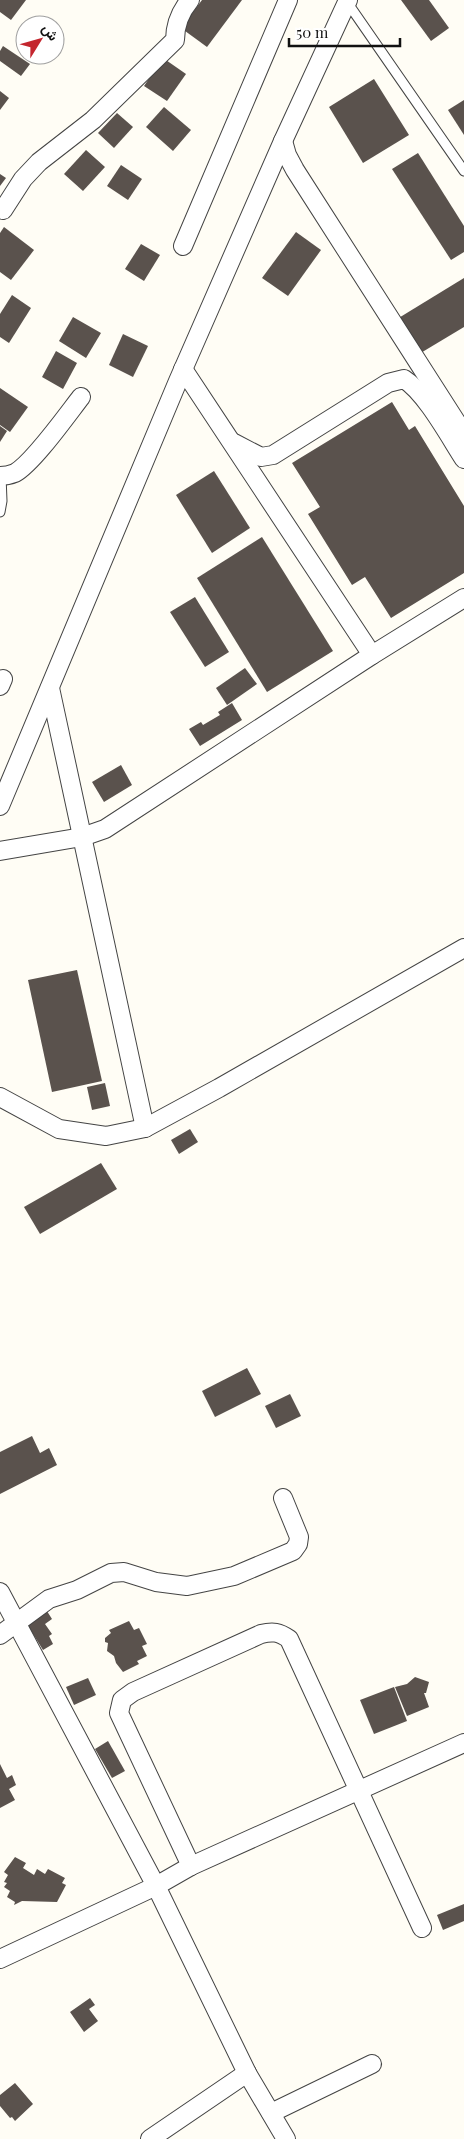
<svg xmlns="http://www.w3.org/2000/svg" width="464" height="2139" font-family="'Playfair Display',Vazirmatn,serif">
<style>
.building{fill:#5a524d}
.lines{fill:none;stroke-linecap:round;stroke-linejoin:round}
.service-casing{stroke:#444;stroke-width:11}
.minor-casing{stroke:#444;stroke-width:20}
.service{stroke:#fff;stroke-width:9}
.minor{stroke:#fff;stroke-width:18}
</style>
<rect width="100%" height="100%" fill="#fffdf5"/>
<!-- building -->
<g class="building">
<polygon points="0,0 26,0 11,20 0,12"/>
<polygon points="202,0 242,0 207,47 181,28"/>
<polygon points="401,0 429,0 449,28 431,41"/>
<polygon points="3,46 30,64 21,76 0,61 0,51"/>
<polygon points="163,58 186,74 167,101 144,86"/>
<polygon points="374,79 409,135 363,163 329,107"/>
<polygon points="0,91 9,98 0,110"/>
<polygon points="464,100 464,135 448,110"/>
<polygon points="164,107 191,130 173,151 146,127"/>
<polygon points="117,113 133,127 114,148 98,133"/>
<polygon points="86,150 105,167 83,191 64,174"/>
<polygon points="418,153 464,226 464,252 451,260 392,169"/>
<polygon points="121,165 142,179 128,200 107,186"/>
<polygon points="0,174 6,178 0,186"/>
<polygon points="4,227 34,250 11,280 0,272 0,233"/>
<polygon points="296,232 321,250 288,296 262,278"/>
<polygon points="141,244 160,255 144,281 125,269"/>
<polygon points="464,278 464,327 419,354 397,319"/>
<polygon points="12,295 31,308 9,343 0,337 0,314"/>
<polygon points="73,317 101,333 86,358 59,341"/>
<polygon points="123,334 148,346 133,377 109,365"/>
<polygon points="56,351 77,363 63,389 42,377"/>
<polygon points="0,388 28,407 10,432 0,425"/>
<polygon points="392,402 409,430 415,426 464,506 464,573 391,618 365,577 352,585 308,514 320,507 292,463"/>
<polygon points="0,426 7,431 0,442"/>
<polygon points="214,471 250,528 212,553 176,495"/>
<polygon points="262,537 333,651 267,692 197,578"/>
<polygon points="195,597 229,652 205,667 170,612"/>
<polygon points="245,668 257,684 227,705 216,688"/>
<polygon points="232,703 242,720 200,746 189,729 201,722 203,725 220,715 218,712"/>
<polygon points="121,765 132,785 104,802 92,782"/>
<polygon points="77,970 102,1081 52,1092 28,980"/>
<polygon points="105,1083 110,1106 92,1110 87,1087"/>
<polygon points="190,1129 198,1142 179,1154 171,1140"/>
<polygon points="101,1163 117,1189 40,1234 24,1207"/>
<polygon points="247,1368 261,1394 215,1417 202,1391"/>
<polygon points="290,1394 301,1416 276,1428 265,1406"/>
<polygon points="32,1436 40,1453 49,1448 57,1465 0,1494 0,1452"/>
<polygon points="45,1608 52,1619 45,1624 52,1634 49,1636 53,1644 43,1650 25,1621"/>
<polygon points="129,1621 134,1630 139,1628 147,1644 142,1646 147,1656 137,1661 139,1664 123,1672 116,1663 114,1656 107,1651 108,1643 105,1642 105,1638 111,1633 109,1630"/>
<polygon points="415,1677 429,1682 426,1693 424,1693 429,1707 407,1716 395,1687 407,1684"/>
<polygon points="88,1678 96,1695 74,1705 66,1687"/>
<polygon points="394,1687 407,1721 374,1734 360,1700"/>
<polygon points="108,1741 125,1771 112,1778 95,1749"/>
<polygon points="0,1764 7,1778 12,1775 16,1785 9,1789 15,1800 0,1808"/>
<polygon points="15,1857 26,1863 23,1868 34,1875 37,1869 45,1874 48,1869 65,1878 62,1883 66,1885 57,1902 22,1901 14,1905 15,1902 7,1897 10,1891 4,1887 7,1883 4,1882 8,1875 4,1872"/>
<polygon points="464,1904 464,1921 443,1930 437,1915"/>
<polygon points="90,1998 95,2005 89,2009 98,2021 84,2032 70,2012"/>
<polygon points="15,2083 33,2104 15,2121 12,2117 10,2118 0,2106 0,2095"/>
</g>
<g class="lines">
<defs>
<g id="service">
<polyline points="347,2 464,171"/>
<polyline points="0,512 2,501 1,476"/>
</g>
<g id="minor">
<polyline points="283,141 287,155 295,170 464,434"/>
<path d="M3,210L23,179L39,162L93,120L175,40C175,24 180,12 190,0"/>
<polyline points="183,246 288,0"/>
<polyline points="183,369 372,655"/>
<path d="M234,443L261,457L273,455L388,383L404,379C426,393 449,436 464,459"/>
<path d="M0,476C6,476 10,475 15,473C33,463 67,415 81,397"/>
<polyline points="0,686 3,679"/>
<polyline points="50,688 145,1128"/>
<polyline points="0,806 178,381 283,141 348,0"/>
<polyline points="0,851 82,837 105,829 372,655 464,598"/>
<polyline points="0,1097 59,1129 106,1136 145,1128 219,1088 464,948"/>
<polyline points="0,1592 156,1886 247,2073 286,2139"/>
<polyline points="0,1635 49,1599 77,1590 111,1573 124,1572 156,1582 187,1586 234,1576 293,1551 298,1544 299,1537 283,1498"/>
<path d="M191,1866L119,1713L122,1700L133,1692L261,1634C273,1631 279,1632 289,1639L422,1928"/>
<polyline points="0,1959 156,1886 191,1866 464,1743"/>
<polyline points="271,2113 372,2064"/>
<polyline points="150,2139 247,2073"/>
</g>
</defs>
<!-- service casing -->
<use href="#service" class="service-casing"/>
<!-- minor casing -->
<use href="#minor" class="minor-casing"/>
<!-- service -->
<use href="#service" class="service"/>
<!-- minor -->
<use href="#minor" class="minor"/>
</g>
<!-- north arrow -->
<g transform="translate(40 40) rotate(53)"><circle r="24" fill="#ffffff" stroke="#a0a0a0"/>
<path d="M0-4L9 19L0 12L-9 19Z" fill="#c4262e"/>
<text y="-8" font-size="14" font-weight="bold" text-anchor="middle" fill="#111111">ش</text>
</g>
<!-- scale -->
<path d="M289 38v8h111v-8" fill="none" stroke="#111111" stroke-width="2.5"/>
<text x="296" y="38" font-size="15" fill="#111111" stroke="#ffffff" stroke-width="4" paint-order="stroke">50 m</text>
</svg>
